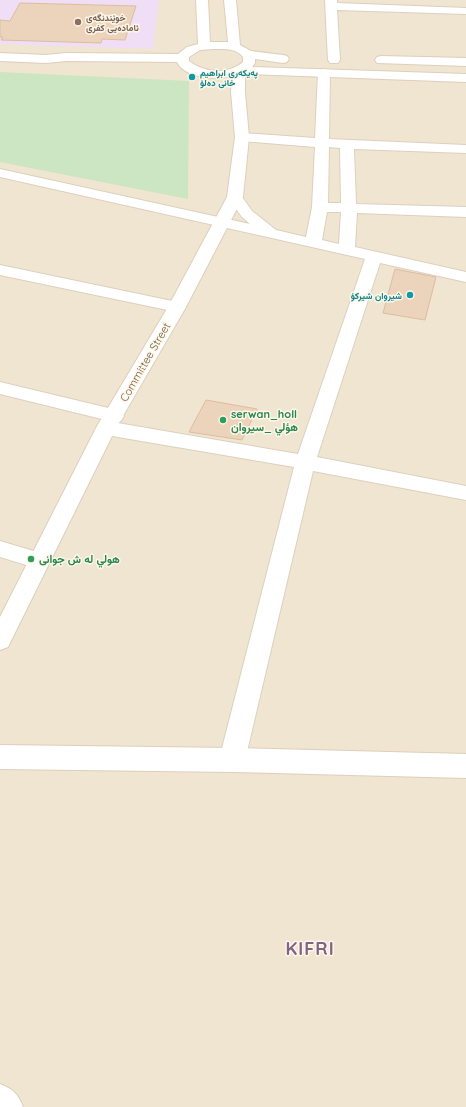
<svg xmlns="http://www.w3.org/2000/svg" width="466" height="1107" font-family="Quicksand,Vazirmatn,sans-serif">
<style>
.residential{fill:#f0e5d1}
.education{fill:#efdef5}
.green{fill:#cce5c2}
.building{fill:#ecd4bc;stroke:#dcbd9e}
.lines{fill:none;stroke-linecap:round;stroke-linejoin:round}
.street-casing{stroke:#dcd0be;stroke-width:2}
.secondary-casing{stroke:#ddcfba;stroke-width:2}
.street{fill:#fff;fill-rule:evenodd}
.secondary{fill:#fff;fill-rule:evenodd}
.education-dot{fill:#8d6e63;stroke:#fdf7e7;stroke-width:1.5}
.culture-dot{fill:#0f9aa8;stroke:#fdf7e7;stroke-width:1.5}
.leisure-dot{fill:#2e9e5b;stroke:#fdf7e7;stroke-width:1.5}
.labels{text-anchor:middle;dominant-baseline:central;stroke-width:3;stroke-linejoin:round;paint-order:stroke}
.far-education-label{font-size:9px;font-weight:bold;fill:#785e54;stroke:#fdf7e7;text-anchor:start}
.far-culture-label{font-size:9px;font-weight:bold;fill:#0d838f;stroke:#fdf7e7;text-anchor:start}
.street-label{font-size:11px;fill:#6d5b4b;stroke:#fdf7e7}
.leisure-label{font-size:11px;font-weight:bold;fill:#27864d;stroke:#fdf7e7;text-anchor:start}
.near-district-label{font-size:18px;font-weight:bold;letter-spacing:1px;fill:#81638a;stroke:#fdf7e7}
</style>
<rect width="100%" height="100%" fill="#f9f3e1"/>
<!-- residential -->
<rect class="residential" x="0" y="0" width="466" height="1107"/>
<!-- education -->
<polygon class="education" points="0,0 159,0 153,49 0,44"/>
<!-- green -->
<polygon class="green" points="0,72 189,81 188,199 0,162"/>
<!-- building -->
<g class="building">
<polygon points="20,3 136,6 125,40 102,39 101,43 1,40 3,37 0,37 0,20 10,21"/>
<polygon points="395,269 436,277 425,320 383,313"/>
<polygon points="206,400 257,409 242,440 189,432"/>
</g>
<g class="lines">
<defs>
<g id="street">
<polygon points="325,0 337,0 337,3 466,8 466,14 337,10 340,60 338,63 330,63 328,60"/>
<path d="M324,69L328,70L330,73L329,139L466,145V153L354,149L356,204L466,207V217L357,213L355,247L466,272V282L380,263L317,457L466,486V500L313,471L245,760L241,768L232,772L223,768L219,760L294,467L106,435L99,433L96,428L99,423L106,421L298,454L365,259L0,177V169L250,224L242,217L227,197L230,194L235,192L240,194L252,211L276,230L306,237L312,207L315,147L242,141L237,140L235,137L237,134L242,133L315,138L318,73L320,70ZM329,147L340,148L341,203H328ZM327,212H341L339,244L322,240Z"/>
<polygon points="0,265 177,302 183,303 186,307 183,311 177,312 0,275"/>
<polygon points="0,382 121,411 124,416 121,421 114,422 0,394"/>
<polygon points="0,541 47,555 50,561 47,567 39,569 0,557"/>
</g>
<g id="secondary">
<path d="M196,0H208L210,42H228L224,0H236L240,45L251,51L283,55L287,56L289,59L287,62L283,63L255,59V63L252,67L466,74V82L245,74V92L249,137L243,197L186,307L116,428L8,647L0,650V617L96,428L168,307L227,197L235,137L231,92L232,76C217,80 184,78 177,62L66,61L46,63L0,61V53L46,55L66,53L178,54L187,47L198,44ZM214,49C224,49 236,48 243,57V62C227,75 205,73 189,61V57L200,50Z"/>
<polygon points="381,56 466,58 466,66 377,63 375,60 377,57"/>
<polygon points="0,745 232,748 466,754 466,778 232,772 0,769"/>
<path d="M0,1084C13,1089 18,1094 23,1107H0Z"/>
</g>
</defs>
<!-- street casing -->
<use href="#street" class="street-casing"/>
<!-- secondary casing -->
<use href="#secondary" class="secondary-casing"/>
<!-- street -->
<use href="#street" class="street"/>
<!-- secondary -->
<use href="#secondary" class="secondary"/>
</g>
<!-- markers -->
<circle class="education-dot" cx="78" cy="22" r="4"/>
<g class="culture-dot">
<circle cx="192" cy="77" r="4"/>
<circle cx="410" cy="295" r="4"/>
</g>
<g class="leisure-dot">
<circle cx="223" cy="420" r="4"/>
<circle cx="31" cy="559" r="4"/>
</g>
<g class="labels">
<!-- far-education labels -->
<g class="far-education-label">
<text x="86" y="17">خوێندنگەی<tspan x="86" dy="10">ئامادەیی کفری</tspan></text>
</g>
<!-- far-culture labels -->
<g class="far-culture-label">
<text x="200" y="72">پەیکەری ابراهیم<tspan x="200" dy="10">خانی دەلۆ</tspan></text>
<text x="402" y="295" text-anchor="end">شيروان شيركؤ</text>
</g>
<!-- street labels -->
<g class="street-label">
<text transform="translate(145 362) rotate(-60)">Committee Street</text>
</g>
<!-- leisure labels -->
<g class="leisure-label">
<text x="231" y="414">serwan_holl<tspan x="231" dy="13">هؤلي _سيروان</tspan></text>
<text x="39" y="559">هولي له ش جوانى</text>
</g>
<!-- near-district labels -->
<g class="near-district-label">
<text x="310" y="948">KIFRI</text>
</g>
</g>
</svg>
